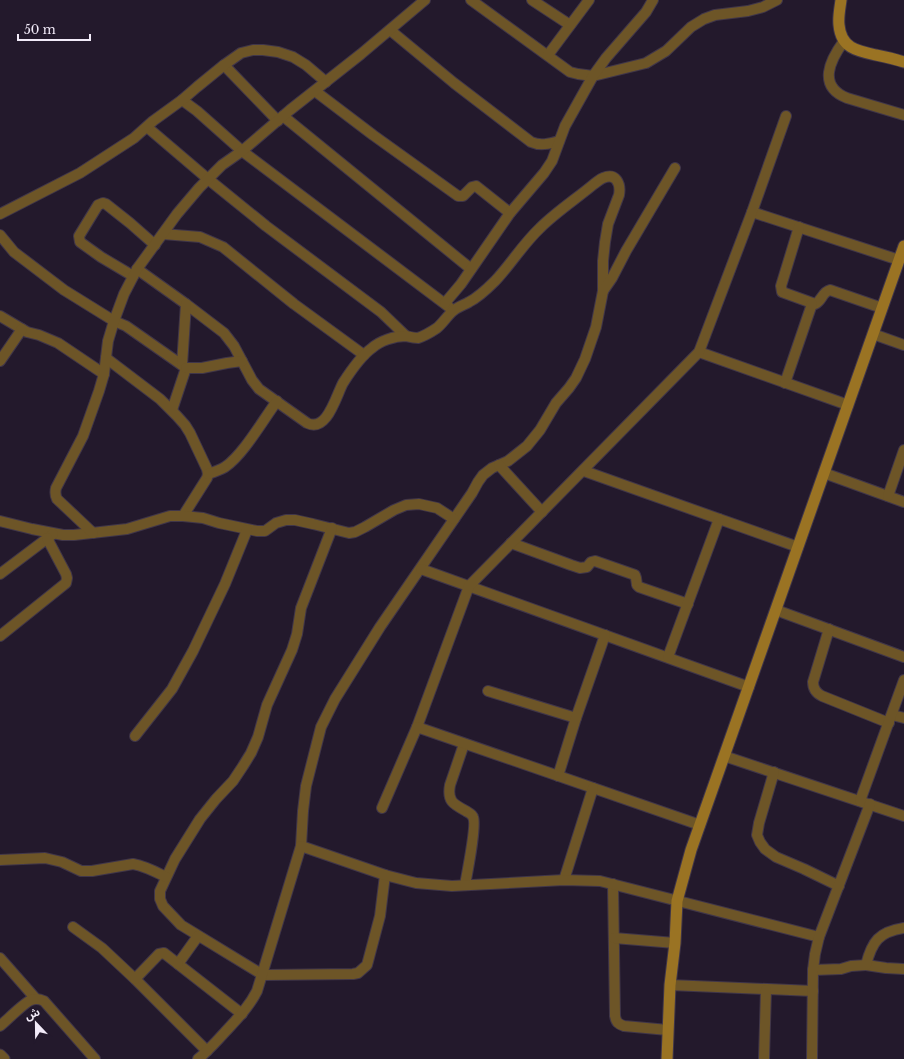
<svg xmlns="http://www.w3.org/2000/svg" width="904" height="1059" font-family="'Libre Baskerville','Noto Sans Arabic',serif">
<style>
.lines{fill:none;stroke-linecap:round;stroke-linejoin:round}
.minor-casing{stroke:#403649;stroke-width:12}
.tertiary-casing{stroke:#403649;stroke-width:13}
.secondary-casing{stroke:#403649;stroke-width:13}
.minor{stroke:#6d5527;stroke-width:10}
.tertiary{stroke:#6d5527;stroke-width:11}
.secondary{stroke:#9a7323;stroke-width:11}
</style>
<rect width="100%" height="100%" fill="#23192c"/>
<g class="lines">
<defs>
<g id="minor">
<polyline points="471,0 570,72 578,74 593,76 646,63 666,51 691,27 704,19 715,15 748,11 763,7 777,0"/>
<polyline points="532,0 570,25"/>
<path d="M390,30L454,83L531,142C540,146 549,144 559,141"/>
<path d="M844,41C830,60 817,86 847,98L904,115"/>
<polyline points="548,55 589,0"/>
<polyline points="224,65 278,121"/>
<polyline points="315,91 373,135 458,196 463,196 472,187 476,186 510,213"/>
<polyline points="182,100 197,111 242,151 449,307"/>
<polyline points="283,116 471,269"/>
<polyline points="147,127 208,179 266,226 381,312 406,336"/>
<polyline points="752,212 899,260"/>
<polyline points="0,214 80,173 134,138 153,121 182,100 197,87 224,65 241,53 253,50 263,50 278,52 293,57 306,65 326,82"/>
<path d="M799,227L781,286L782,292L815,304C822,301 822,292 830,290L882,308"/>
<polyline points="163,234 200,237 223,247 294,304 364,355"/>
<polyline points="0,235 14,252 64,290 114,321 126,326 186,368 172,410"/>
<path d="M137,269L186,304L224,333L234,346L252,380L259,389L307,423C327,433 336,396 343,383C350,372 361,356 372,348C380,341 394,336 406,336C410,337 413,338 418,338C424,336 431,332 437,328C443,323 447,316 453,311C457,307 464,305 469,302C479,297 487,289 495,281C511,264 523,244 540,228C556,212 576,199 594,184C597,182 600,179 603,178C616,172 621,184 619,195L608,224L605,242L603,261V291L596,327L585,359L576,378L569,388L556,403L540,430L527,446L508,461L492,468L483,475L478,482L472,493L380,627L335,699L321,727L306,786L303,811L301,846"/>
<polyline points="133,276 101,257 80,242 79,236 98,205 103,203 106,204 130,223 155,245"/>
<polyline points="603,291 612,278 626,251 675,168"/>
<polyline points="445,303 461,284 510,213 544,173 552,161 565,126 593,76 606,58 646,12 653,0"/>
<polyline points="0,316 27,332 39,335 58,343 104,374"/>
<polyline points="873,334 904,345"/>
<polyline points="699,352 848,405"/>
<polyline points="106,358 160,399 177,416 185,425 190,433 207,469 208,474 207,478 183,516"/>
<polyline points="0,361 22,329"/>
<polyline points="182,365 186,304"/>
<polyline points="186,368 202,368 227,363 242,361"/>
<polyline points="785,383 812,304"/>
<polyline points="499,465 542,512"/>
<polyline points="584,471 798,547"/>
<polyline points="824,473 904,502"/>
<path d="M208,474C214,472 220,470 225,467C243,455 263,420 277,401"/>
<polyline points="888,496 904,450"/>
<polyline points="0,521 32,529 63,535 74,535 127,529 170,516 183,516 203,518 219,523 257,531 265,531 276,523 286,520 295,520 313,524 349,533 355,532 365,527 394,510 406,505 419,504 437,508 454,519"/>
<polyline points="332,528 301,608 297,634 292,650 267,705 258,737 251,753 243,766 233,781 216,799 200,819 175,859 160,891 160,899 163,906 181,925 263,975 353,974 358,973 367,965 380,916 385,875"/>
<path d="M93,533L57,499C55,495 55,492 56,488L83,436L99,391L104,374L108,341L114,321L124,294L137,269L177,214L199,188L222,165L242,151L290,110L361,54L425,0"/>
<polyline points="511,543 571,565 580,568 587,567 591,562 595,561 635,575 636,578 637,585 639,587 688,604"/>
<polyline points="421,569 749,687"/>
<polyline points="0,574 53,534"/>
<polyline points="776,610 904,657"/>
<path d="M829,629L813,682C813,689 816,693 822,696L889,723"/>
<polyline points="0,636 66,583 67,578 66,574 47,538"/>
<polyline points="668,657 719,519"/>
<polyline points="488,691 576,718"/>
<polyline points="892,715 904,718"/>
<polyline points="417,727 469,586 699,352 752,212 786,116"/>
<polyline points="135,736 172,689 193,651 225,584 247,530"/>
<path d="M464,744L450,785C447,801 453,804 466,811C469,813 472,814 473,817C477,824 467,874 465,885"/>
<polyline points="724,756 904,816"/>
<polyline points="774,772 759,823 757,835 760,842 765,849 776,857 804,869 839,886"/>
<polyline points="558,776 576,718 605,635"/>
<polyline points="860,801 904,680"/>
<polyline points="382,808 417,727 700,825"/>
<path d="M0,860L45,858L62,862L81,871H92L133,864C145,866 156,872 166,877"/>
<polyline points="564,880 593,788"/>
<path d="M613,884L615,1016C616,1022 618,1024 624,1026L668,1030"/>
<polyline points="73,927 102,948 135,979 207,1051"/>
<polyline points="198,936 178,964 242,1014"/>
<polyline points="614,938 675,943"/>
<polyline points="0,958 36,999"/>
<polyline points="866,965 886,968 904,969"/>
<path d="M813,970L841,969L851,966L866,965C872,941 879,932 904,928"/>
<polyline points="135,979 159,954 164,953 178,964"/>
<polyline points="670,985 813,991"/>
<path d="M0,1026C6,1021 25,1002 31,1000C36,998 40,999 44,1001L95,1059"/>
<path d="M198,1059C208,1051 216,1042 225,1032C237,1019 249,1007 257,991L301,846L385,875L416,883L452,886L564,880L600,881L819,937"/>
<polyline points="764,1059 766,990"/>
<polyline points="812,1059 813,970 815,954 819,937 870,804"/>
</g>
<polyline id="tertiary" points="0,1055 4,1059"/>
<g id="secondary">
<path d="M841,0C840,8 838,17 839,25C841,48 857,51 876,55C886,57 895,59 904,62"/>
<polyline points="667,1059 670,985 675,943 677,901 691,850 904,246"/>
</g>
</defs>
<!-- minor casing -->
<use href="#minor" class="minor-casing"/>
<!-- tertiary casing -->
<use href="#tertiary" class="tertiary-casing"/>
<!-- secondary casing -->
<use href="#secondary" class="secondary-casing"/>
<!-- minor -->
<use href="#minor" class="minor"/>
<!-- tertiary -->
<use href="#tertiary" class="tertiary"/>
<!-- secondary -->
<use href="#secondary" class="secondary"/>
</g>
<!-- north arrow -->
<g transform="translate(36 1023) rotate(338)" stroke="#23192c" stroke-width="3" paint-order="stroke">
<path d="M0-3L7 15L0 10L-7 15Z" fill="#f2ebf9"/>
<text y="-6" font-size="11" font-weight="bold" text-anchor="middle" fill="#f2ebf9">ش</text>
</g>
<!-- scale -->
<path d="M18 34v6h72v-6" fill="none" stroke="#f2ebf9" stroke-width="2"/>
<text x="24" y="34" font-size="12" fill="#f2ebf9" stroke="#23192c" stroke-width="3" paint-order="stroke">50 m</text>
</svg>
